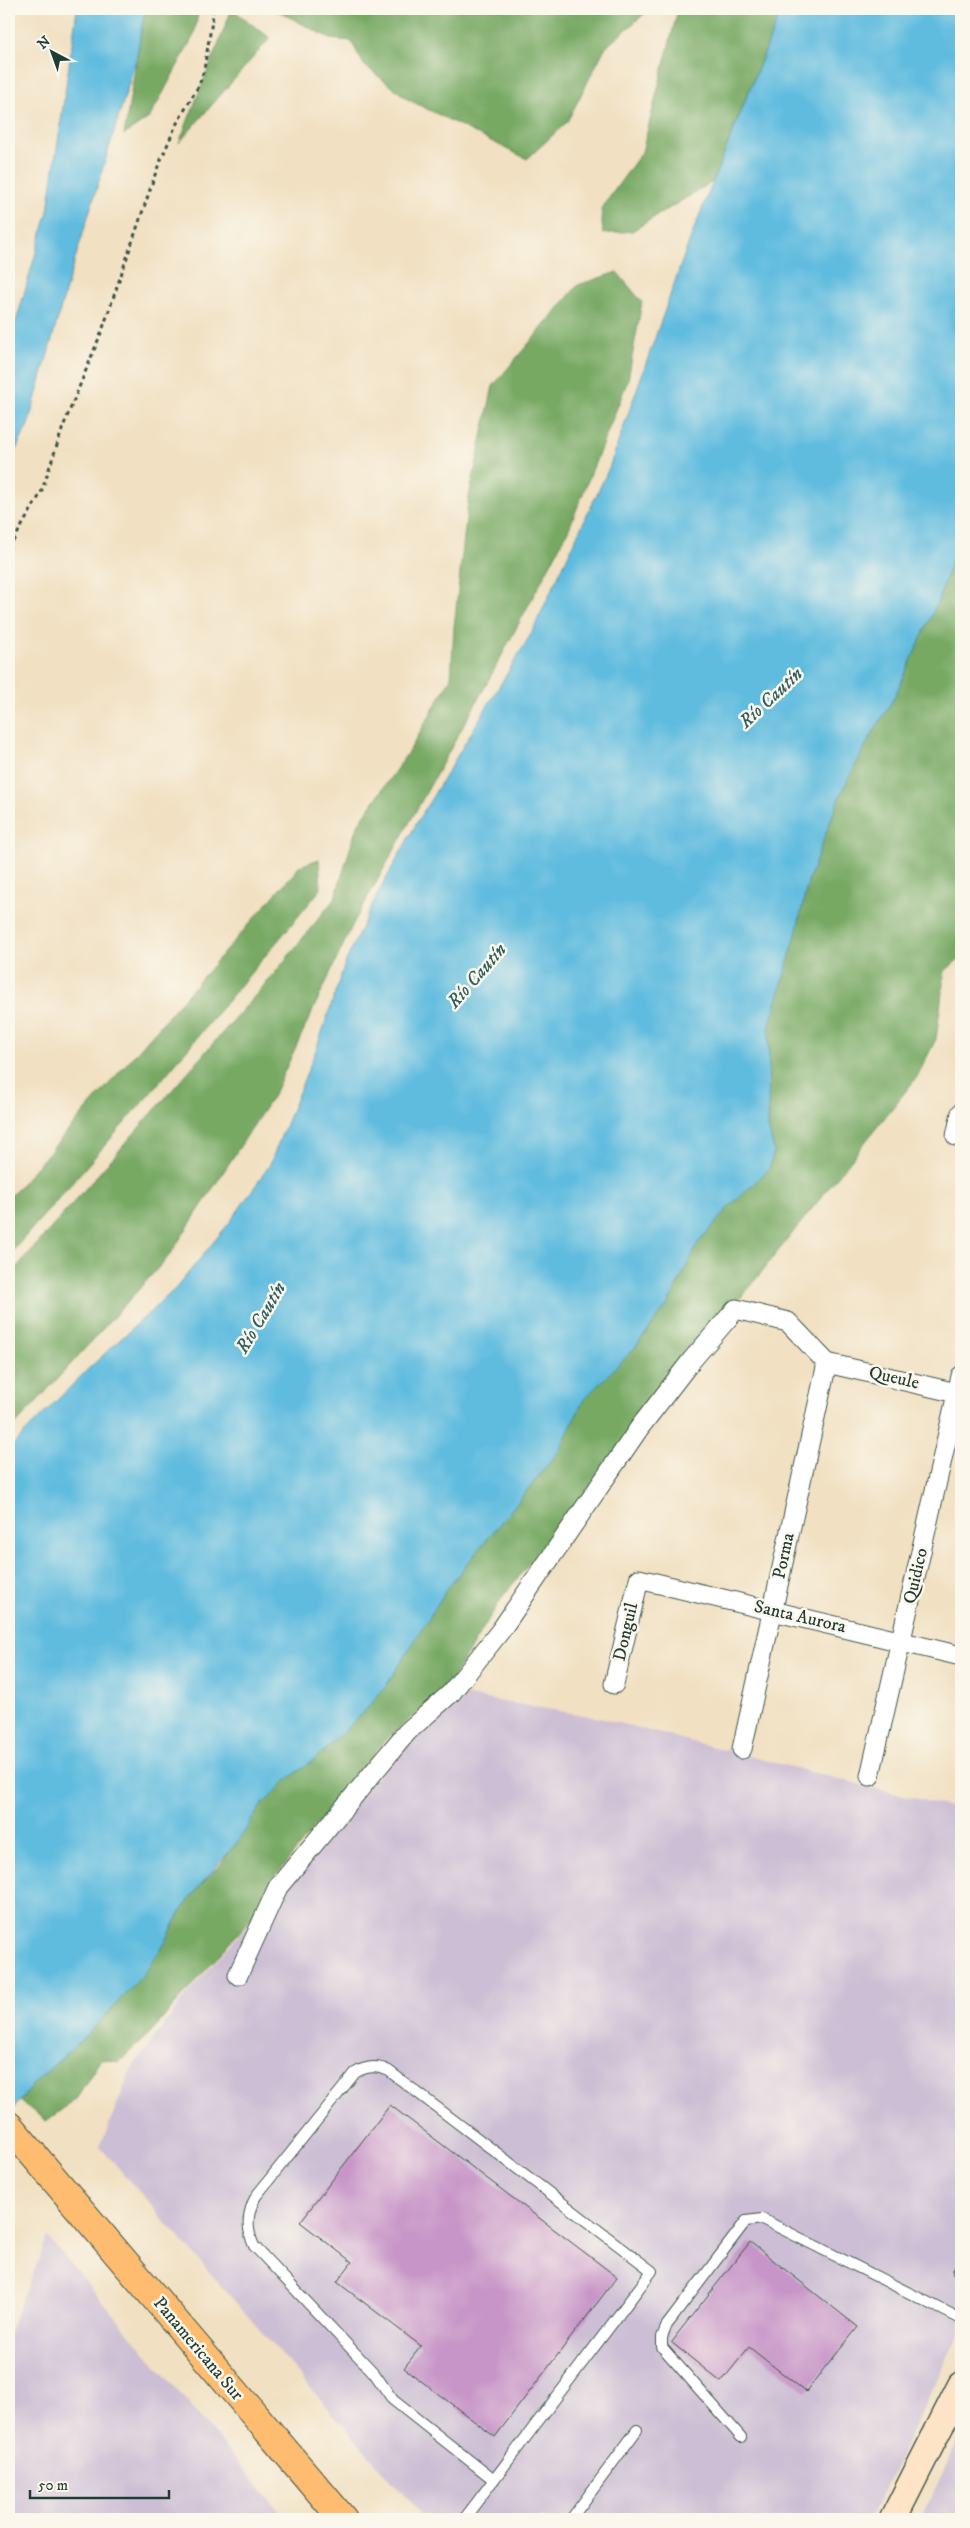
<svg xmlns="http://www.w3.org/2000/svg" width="970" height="2528" font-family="'IM FELL DW Pica',serif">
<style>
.industrial{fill:#ccbed4}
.forest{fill:#77a964;stroke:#4b734c}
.water{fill:#61bcdf;stroke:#407c8a}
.building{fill:#c795c8}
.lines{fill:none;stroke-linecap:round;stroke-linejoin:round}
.lane-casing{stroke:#3e5549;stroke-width:12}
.street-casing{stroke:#3e5549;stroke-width:21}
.secondary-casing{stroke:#3e5549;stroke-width:29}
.primary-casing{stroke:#3e5549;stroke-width:30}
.path{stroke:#3e5549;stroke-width:3;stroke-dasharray:4 4;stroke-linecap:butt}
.lane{stroke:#fff;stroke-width:10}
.street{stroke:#fff;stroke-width:19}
.secondary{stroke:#fee4c6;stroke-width:26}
.primary{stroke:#fdbc70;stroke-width:28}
.labels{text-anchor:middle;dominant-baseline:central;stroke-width:5;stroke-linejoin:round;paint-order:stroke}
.street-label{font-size:18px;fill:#1f3d34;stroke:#fbf7ec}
.water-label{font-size:19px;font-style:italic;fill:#305d5f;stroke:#fbf7ec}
</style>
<rect width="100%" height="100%" fill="#fbf7ec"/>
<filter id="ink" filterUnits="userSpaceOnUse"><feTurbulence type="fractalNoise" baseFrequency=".02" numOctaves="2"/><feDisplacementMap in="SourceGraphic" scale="10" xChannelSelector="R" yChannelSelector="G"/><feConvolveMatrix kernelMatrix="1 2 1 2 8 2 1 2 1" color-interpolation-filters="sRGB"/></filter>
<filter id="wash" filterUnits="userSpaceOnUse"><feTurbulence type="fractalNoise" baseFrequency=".0096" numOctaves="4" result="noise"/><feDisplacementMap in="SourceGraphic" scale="20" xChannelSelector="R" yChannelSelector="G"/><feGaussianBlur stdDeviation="1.12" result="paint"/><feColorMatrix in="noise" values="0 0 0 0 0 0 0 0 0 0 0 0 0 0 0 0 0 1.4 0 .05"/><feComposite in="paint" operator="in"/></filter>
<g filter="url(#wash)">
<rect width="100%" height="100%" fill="#f1e0c1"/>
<!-- industrial -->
<g class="industrial">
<polygon points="451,1693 595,1717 961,1810 961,2330 870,2519 425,2519 100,2147 132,2068 188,1993"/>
<polygon points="48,2237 286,2519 9,2519 9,2331"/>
<polygon points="961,2436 961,2519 920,2519"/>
</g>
<!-- forest -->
<g class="forest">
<polygon points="145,9 199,9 194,35 150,117 124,135"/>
<polygon points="232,9 270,38 179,143"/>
<polygon points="274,9 650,9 605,48 567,122 527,159 409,100 364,65 351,41 331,39"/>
<polygon points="678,9 782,9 712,182 632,231 603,234 601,209 642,152"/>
<polygon points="617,272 642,302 628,380 568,531 486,685 353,924 274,1094 169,1256 9,1432 9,1276 274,974 335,898 357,826 411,748 451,678 454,627 468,501 493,386 578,285"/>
<polygon points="961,533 961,957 945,971 936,1039 917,1077 740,1299 709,1330 550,1539 503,1596 445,1690 384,1741 270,1883 250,1920 151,2032 119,2062 101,2059 75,2100 46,2121 20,2101 34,2083 87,2035 165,1943 181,1911 198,1888 221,1864 260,1807 288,1779 316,1758 362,1714 386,1686 449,1586 559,1451 584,1399 633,1350 668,1304 698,1243 729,1207 769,1169 774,1151 768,1127 769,1028 795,938 808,882 840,795 867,743 895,696 938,601"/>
<polygon points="319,859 321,889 154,1089 9,1255 9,1198 300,866"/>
</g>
<!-- water -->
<g class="water">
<polygon points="77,9 145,9 136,60 68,282 28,425 9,464 9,346 48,211"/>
<polygon points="782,9 961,9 961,533 938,601 895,696 867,743 840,795 808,882 795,938 769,1028 768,1127 774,1151 769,1169 729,1207 698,1243 668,1304 633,1350 584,1399 559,1451 449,1586 386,1686 362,1714 316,1758 288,1779 260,1807 239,1840 198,1888 181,1911 165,1943 142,1976 87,2035 34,2083 9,2114 9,1449 86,1371 176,1288 230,1222 269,1166 316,1050 346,961 373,903 416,824 531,634 609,468 690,239"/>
</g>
<g id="blocks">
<!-- building -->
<g class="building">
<polygon points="390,2105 617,2277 495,2437 404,2368 421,2346 337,2282 352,2262 300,2222"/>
<polygon points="750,2242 858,2327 806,2392 749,2347 721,2382 671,2342"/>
</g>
</g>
</g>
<g filter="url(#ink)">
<use href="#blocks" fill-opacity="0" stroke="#3e5549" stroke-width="1"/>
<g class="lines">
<defs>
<g id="lane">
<polyline points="961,2265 958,2272 961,2273"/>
<polyline points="741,2437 662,2347 662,2337 667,2325 746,2221 762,2219 961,2319"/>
<path d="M464,2519L652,2271L389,2071C377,2065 366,2066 355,2073L256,2196C247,2213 246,2228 254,2246L374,2373L393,2400L494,2480"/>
<polyline points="571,2519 637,2430"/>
</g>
<g id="street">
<polyline points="956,1136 961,1113"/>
<polyline points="827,1363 961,1394"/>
<polyline points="614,1684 639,1579 961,1656"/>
<polyline points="742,1749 827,1363"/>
<polyline points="870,1776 961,1376"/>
<polyline points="238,1975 278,1887 407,1732 451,1693 501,1630 640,1427 691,1361 736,1309 788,1322 827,1363"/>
</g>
<polyline id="secondary" points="893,2519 961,2385"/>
<polyline id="primary" points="9,2126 343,2519"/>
</defs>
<!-- lane casing -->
<use href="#lane" class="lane-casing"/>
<!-- street casing -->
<use href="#street" class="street-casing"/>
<!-- secondary casing -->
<use href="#secondary" class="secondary-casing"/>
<!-- primary casing -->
<use href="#primary" class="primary-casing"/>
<!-- path -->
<polyline class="path" points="9,548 41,493 63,427 103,328 157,169 176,125 199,85 204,70 214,9"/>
<!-- lane -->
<use href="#lane" class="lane"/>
<!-- street -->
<use href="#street" class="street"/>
<!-- secondary -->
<use href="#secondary" class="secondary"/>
<!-- primary -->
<use href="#primary" class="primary"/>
</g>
</g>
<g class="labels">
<!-- street labels -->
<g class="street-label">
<text transform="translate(894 1378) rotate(13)">Queule</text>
<text transform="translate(784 1556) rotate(-78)">Porma</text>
<text transform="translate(916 1576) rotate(-77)">Quidico</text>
<text transform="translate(800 1617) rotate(13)">Santa Aurora</text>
<text transform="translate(626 1632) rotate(-77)">Donguil</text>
<text transform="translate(198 2349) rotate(50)">Panamericana Sur</text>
</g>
<!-- water labels -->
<g class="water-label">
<text transform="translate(771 698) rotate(-43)">Río Cautín</text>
<text transform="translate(477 976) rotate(-49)">Río Cautín</text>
<text transform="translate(261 1318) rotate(-59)">Río Cautín</text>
</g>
</g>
<!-- margin -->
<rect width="970" height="2528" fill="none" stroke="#fbf7ec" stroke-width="30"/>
<!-- north arrow -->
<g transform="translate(52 52) rotate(319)" stroke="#fbf7ec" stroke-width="4" paint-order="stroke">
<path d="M0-4L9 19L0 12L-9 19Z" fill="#1f3d34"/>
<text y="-8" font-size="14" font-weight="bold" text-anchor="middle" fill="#1f3d34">N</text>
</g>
<!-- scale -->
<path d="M30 2490v8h139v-8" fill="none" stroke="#1f3d34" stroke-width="2.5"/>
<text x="38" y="2490" font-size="15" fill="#1f3d34" stroke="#fbf7ec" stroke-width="4" paint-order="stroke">50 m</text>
</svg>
